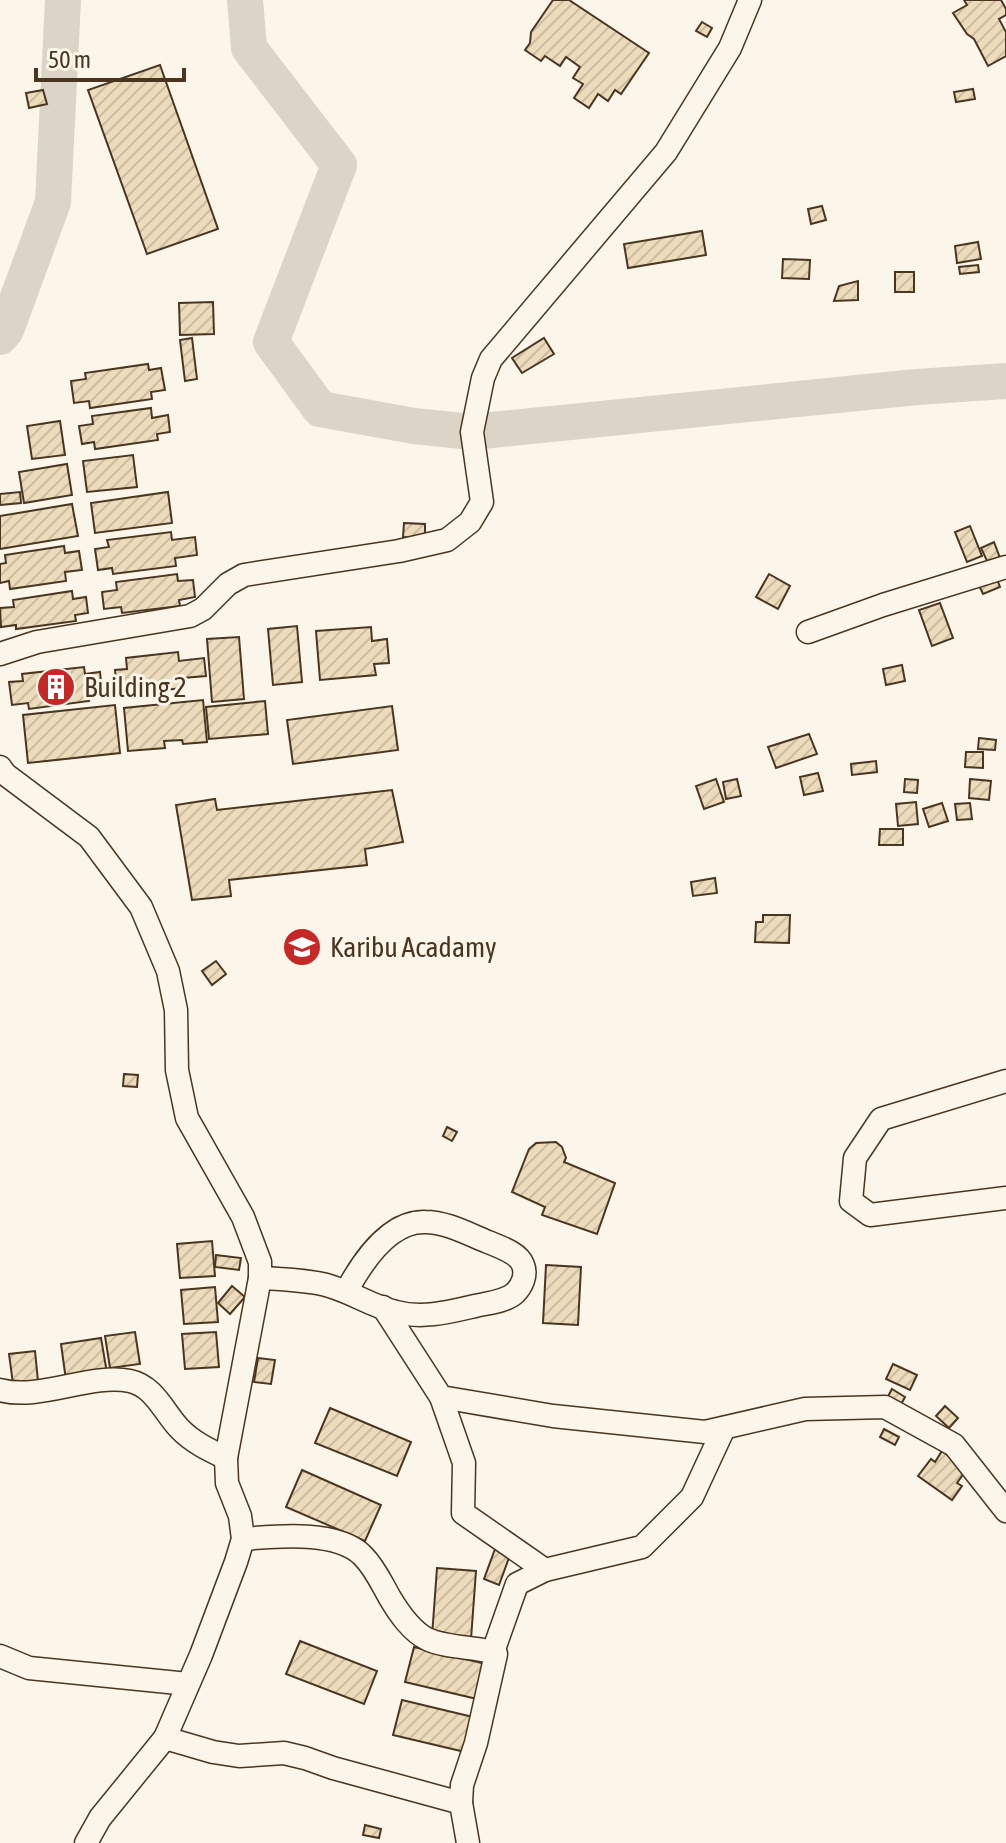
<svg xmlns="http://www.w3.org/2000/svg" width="1006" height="1843" font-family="'Asap Condensed',sans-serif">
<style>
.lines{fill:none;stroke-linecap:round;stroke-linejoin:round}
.river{stroke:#dcd4c6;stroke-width:36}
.building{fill:url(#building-hatch);stroke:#4a3520;stroke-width:2}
.minor-casing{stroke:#4a3520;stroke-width:25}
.minor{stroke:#fbf6e9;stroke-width:22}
.labels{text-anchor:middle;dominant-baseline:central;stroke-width:6;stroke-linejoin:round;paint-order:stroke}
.poi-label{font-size:28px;fill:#4a3520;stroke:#fbf6e9;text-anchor:start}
</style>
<defs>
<pattern id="building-hatch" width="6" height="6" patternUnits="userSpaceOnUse" patternTransform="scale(2)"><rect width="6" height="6" fill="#ecdcbc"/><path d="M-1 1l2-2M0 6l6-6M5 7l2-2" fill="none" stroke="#ccbda1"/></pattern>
</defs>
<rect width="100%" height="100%" fill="#fbf6e9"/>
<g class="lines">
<!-- river -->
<g class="river">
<polyline points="245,0 249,48 339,165 271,342 320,409 414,426 472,432 917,387 1006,381"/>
<polyline points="0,337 6,330 53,202 63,0"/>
</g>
</g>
<!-- building -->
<g class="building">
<polygon points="553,0 569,0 649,53 621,94 615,90 608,101 598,94 589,108 574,98 583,84 573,78 580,67 566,57 560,66 545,56 541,61 525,50 530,43 531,32"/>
<polygon points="964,0 1001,0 1006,9 1006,15 999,19 1006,32 1006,56 988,66 974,39 967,34 953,13 967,5"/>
<polygon points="702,22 712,28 707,37 696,31"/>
<polygon points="160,65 218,229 147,254 88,90"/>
<polygon points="973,89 975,99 956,102 954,92"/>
<polygon points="43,90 47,104 29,108 26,93"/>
<polygon points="822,206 826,220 811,224 808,209"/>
<polygon points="702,231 706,255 628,268 624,244"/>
<polygon points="978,242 981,259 957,263 955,246"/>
<polygon points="783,259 810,260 809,279 782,278"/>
<polygon points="978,265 979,272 960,274 959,267"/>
<rect x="895" y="272" width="19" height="20"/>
<polygon points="858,281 858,300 834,301 839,286"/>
<polygon points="213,302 214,334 180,335 179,303"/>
<polygon points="192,338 197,379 185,381 180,340"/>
<polygon points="544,338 554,354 522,373 512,358"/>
<polygon points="148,364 149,370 161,368 165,390 151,392 152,399 90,408 89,401 74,403 71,381 86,379 85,373"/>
<polygon points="151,408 152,418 168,415 170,432 157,434 158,440 95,449 94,442 82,444 79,426 93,424 92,416"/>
<polygon points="60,421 65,455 32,459 27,426"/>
<polygon points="133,455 137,487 87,492 83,461"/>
<polygon points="67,464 72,495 24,503 19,472"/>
<polygon points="20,492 21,503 0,505 0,494"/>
<polygon points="168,492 172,523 95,533 91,503"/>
<polygon points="72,504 78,536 0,549 0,516"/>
<polygon points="404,523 425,524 425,538 403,537"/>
<polygon points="970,526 982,556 967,562 955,532"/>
<polygon points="171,532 172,540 195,537 197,555 175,558 176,566 113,574 112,568 98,570 95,549 109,547 107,540"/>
<polygon points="994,542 1000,558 988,563 981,548"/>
<polygon points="64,546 65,553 79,551 82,570 65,572 66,581 10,589 9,581 0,583 0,564 6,563 5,555"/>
<polygon points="177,574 178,581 193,580 195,597 179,600 180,606 122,613 121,607 104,609 102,592 117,590 116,582"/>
<polygon points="769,574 790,586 778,609 756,597"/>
<polygon points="995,574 1000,587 983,594 977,581"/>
<polygon points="72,591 73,599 86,597 88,613 75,615 76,621 16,629 16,625 1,627 0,608 14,607 13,600"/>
<polygon points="940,603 953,638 932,646 919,610"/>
<polygon points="297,626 302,682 273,685 268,629"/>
<polygon points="371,627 372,641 387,639 389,663 374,664 376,675 320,680 316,631"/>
<polygon points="239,637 244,699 212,702 207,639"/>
<polygon points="178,652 179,661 204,658 206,676 183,678 184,688 133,693 132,688 117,690 115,670 127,669 126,658"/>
<polygon points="902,665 905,681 886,685 883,669"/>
<polygon points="84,667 85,674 100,672 102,692 88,693 89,701 29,709 28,703 12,705 9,682 23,681 22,674"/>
<polygon points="203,700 207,742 183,744 182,740 164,741 165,748 128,751 124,708"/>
<polygon points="265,701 268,734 209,739 206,707"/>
<polygon points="115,705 120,753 28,763 23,715"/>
<polygon points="392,706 398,750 293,764 287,720"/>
<polygon points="809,734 817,754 776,768 768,747"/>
<polygon points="979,738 996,740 995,750 978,749"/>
<polygon points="966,752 983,752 983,768 965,767"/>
<polygon points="876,761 877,772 852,775 851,764"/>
<polygon points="818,773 823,791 804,795 800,777"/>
<polygon points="716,779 724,802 704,809 696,786"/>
<polygon points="737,779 741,796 726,799 723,782"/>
<polygon points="905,779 918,780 917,793 904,792"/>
<polygon points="970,779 991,781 989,800 969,798"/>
<polygon points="392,790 403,842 365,849 367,865 229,880 231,896 192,900 176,805 215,799 217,810"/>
<polygon points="916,802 918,824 898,826 896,804"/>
<polygon points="942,803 948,821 929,827 923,809"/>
<polygon points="970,803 972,819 957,820 955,804"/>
<polygon points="880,829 903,829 903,845 879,845"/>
<polygon points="715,878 717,893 693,896 691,882"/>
<polygon points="763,915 790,915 789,943 755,942 756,922 763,922"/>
<polygon points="216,961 226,974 212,985 202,971"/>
<polygon points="124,1074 138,1075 137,1087 123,1086"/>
<polygon points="447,1127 457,1132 452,1141 443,1136"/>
<polygon points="556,1142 562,1147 566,1158 564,1162 615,1183 597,1234 542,1215 545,1207 512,1192 529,1149 536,1143"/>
<polygon points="212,1241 215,1276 180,1278 177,1244"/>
<polygon points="216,1255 241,1258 239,1270 215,1267"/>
<polygon points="546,1265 581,1267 578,1325 543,1323"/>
<polygon points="232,1286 245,1297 230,1314 218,1303"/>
<polygon points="215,1287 218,1322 184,1324 181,1290"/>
<polygon points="135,1332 140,1364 110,1368 105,1336"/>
<polygon points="216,1332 219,1367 185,1369 182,1334"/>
<polygon points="101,1338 107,1373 66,1380 61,1344"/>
<polygon points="35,1351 38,1381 13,1384 9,1354"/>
<polygon points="258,1358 275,1360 271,1384 254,1382"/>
<polygon points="893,1364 917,1375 910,1390 886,1379"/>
<polygon points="892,1389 905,1397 899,1408 886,1400"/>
<polygon points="945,1406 958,1418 949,1428 936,1416"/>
<polygon points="330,1408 411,1442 397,1476 315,1443"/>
<polygon points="884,1429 899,1437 895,1445 880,1437"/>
<polygon points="942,1451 967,1469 957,1483 962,1486 952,1500 918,1476 931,1459 935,1462"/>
<polygon points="302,1470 381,1505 365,1541 286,1507"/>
<polygon points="495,1549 510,1555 499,1585 484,1579"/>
<polygon points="437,1568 476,1571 471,1639 432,1636"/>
<polygon points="300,1641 377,1671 364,1704 286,1674"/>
<polygon points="414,1647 486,1664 477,1699 405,1682"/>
<polygon points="402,1700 473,1717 465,1752 393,1735"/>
<polygon points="365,1825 381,1829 379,1838 363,1835"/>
</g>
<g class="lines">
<defs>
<g id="minor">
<polyline points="808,632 883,605 1006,567"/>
<polyline points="0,654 37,642 190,616 203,609 228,584 244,575 399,551 447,540 470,522 482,502 472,432 483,378 491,359 666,152 730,48 750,0"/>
<polyline points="0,767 5,774 89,837 141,907 168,971 176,1010 177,1070 187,1118 243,1217 260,1262 260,1278 226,1458 227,1483 240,1516 243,1539 236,1562 201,1655 165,1738 100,1818 86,1843"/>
<polyline points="1006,1081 881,1119 855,1158 851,1201 870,1215 1006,1198"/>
<path d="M260,1278C280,1279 302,1280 322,1284C347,1289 370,1306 396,1312C423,1319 449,1312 475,1306C487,1303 505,1302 515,1293C522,1286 527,1275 523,1265C519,1253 500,1247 488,1242C468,1234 447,1222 425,1222C388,1221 361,1264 346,1292"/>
<polyline points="383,1307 441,1397 553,1416 705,1432 805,1409 885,1407 954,1445 1006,1511"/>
<path d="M0,1390C40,1401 90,1373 130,1381C154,1386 164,1412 179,1428C192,1442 209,1450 226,1458"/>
<polyline points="441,1397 464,1463 463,1513 545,1570 642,1547 692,1497 724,1428"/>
<path d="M243,1539C277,1536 338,1530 363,1556C375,1568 382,1584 390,1598C399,1613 411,1631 427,1639C444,1647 470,1647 488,1651L496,1654L476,1743L462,1785L461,1803"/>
<polyline points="493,1652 517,1584 545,1570"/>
<polyline points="0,1656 29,1668 188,1684"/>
<polyline points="165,1738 213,1752 239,1756 284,1753 305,1758 333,1768 461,1803 468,1843"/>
</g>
</defs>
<!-- minor casing -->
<use href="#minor" class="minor-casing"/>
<!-- minor -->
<use href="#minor" class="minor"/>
</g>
<!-- icons -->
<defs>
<symbol id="building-disc" viewBox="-11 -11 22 22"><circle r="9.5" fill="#c62828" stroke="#fbf6e9"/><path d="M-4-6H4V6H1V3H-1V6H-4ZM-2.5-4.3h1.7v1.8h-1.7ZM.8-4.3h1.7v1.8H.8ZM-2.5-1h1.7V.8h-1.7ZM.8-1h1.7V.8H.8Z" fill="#fff"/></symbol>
<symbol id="school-disc" viewBox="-11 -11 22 22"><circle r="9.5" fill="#c62828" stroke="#fbf6e9"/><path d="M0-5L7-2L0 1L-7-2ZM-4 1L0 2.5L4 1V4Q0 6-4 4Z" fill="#fff"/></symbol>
</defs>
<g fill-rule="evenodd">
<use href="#building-disc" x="34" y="665" width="44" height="44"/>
<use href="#school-disc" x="280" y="925" width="44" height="44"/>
</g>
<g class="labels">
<!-- poi labels -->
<g class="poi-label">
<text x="84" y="687">Building 2</text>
<text x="330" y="947">Karibu Acadamy</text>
</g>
</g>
<!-- scale -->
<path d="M36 68v12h148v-12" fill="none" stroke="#4a3520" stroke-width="4"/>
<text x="48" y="68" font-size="24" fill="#4a3520" stroke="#fbf6e9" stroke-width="6" paint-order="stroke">50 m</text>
</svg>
